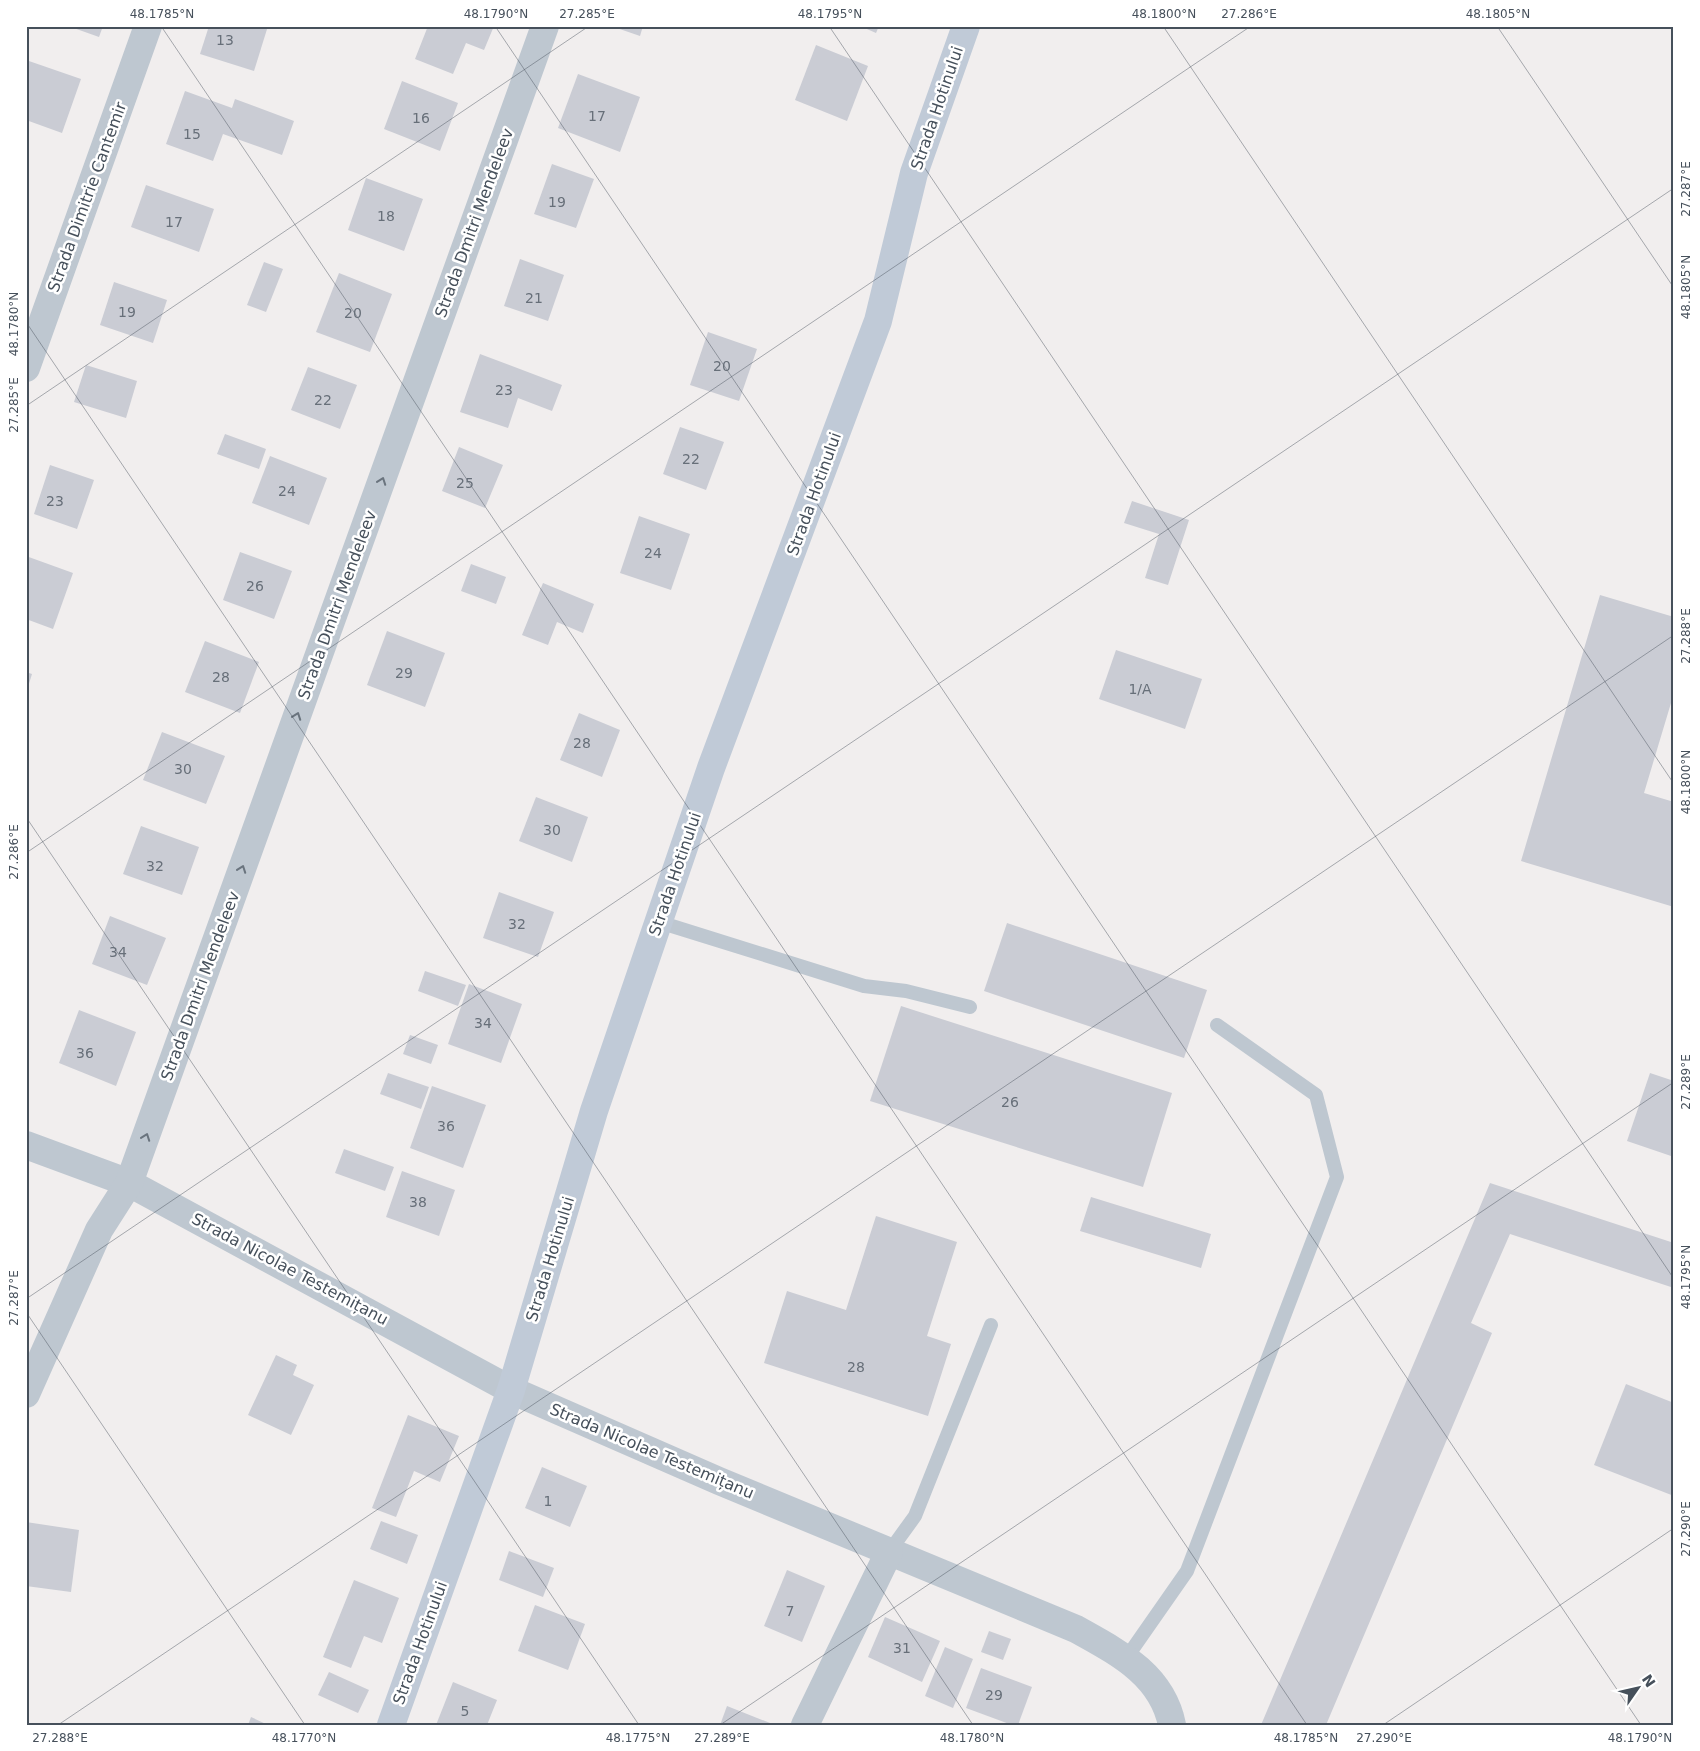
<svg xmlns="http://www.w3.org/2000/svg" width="1700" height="1751" font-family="'DejaVu Sans',sans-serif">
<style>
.building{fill:#caccd4}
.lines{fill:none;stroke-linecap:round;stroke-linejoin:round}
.lane{stroke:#bec7d0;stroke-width:14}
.street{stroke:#bec7d0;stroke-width:28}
.secondary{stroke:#c0cad7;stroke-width:28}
.oneway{stroke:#6a747e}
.ticks{fill:none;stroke:#46505b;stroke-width:1;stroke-opacity:0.45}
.labels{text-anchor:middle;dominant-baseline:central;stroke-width:5;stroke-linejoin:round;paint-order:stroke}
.number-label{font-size:14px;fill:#676f79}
.street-label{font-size:16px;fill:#46505b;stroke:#fff}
.neatline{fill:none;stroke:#46505b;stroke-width:2}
.ticks-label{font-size:12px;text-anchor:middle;fill:#46505b}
</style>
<rect width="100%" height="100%" fill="#f1eeee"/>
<!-- building -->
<g class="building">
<polygon points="68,26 103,26 99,37"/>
<polygon points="209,26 268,26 254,71 200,54"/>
<polygon points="428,26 494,26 484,50 466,43 453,74 415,59"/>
<polygon points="611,26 643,26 640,36"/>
<polygon points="860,26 879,26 876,33"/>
<polygon points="816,45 868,66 847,121 795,100"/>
<polygon points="26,60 81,79 62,133 26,120"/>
<polygon points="578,74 640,97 620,152 558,128"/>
<polygon points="402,81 458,103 440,151 384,129"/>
<polygon points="185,91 232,108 235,99 294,121 282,155 223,134 213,161 166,144"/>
<polygon points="552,164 594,179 576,228 534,214"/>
<polygon points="366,178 423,199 404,251 348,230"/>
<polygon points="146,185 214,209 199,252 131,227"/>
<polygon points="520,259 564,275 548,321 504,306"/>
<polygon points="264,262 283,269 266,312 247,305"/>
<polygon points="339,273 392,294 370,352 316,332"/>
<polygon points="114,282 167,300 153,343 100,325"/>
<polygon points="708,332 757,349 739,401 690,385"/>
<polygon points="480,354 562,385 552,411 518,398 508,428 460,412"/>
<polygon points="86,365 137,381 126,418 74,402"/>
<polygon points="308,367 357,385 340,429 291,410"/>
<polygon points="680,427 724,442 706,490 663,474"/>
<polygon points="225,434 266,449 259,469 217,454"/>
<polygon points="459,447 503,465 485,508 442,491"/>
<polygon points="270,456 327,478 309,525 252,503"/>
<polygon points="50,465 94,480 77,529 34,514"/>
<polygon points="1132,501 1189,520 1168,585 1145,578 1159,534 1124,523"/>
<polygon points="639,516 690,534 671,590 620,573"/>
<polygon points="240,552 292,571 274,619 223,600"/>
<polygon points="26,556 73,573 53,629 26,619"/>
<polygon points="471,564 506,577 496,604 461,591"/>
<polygon points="543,583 594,604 583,633 557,622 548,645 522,635"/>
<polygon points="1600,595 1674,617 1674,693 1644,793 1674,802 1674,907 1521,861"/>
<polygon points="387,631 445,653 425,707 367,685"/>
<polygon points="205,641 259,662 240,713 185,692"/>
<polygon points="1116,650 1202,679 1185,729 1099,699"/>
<polygon points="26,672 32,674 27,690 26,690"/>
<polygon points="579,713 620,730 602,777 560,760"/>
<polygon points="162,732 225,756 206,804 143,780"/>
<polygon points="536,797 588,817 572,862 519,841"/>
<polygon points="141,826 199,847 182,895 123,874"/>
<polygon points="499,892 554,912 538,957 483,938"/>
<polygon points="110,916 166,938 147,985 92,964"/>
<polygon points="1007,923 1207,990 1184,1058 984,991"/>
<polygon points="425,971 466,985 458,1006 418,991"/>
<polygon points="469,984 522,1004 501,1063 448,1044"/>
<polygon points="901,1006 1172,1093 1143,1187 870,1101"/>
<polygon points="79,1010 136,1032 116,1086 59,1063"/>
<polygon points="410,1035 438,1045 431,1064 403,1054"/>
<polygon points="388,1073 429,1087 421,1109 380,1094"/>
<polygon points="1650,1073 1674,1081 1674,1157 1627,1141"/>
<polygon points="432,1086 486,1105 463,1168 410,1148"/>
<polygon points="344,1149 394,1167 385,1191 335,1173"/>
<polygon points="402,1171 455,1190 439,1236 386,1217"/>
<polygon points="1490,1183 1674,1243 1674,1288 1510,1234 1471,1323 1492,1333 1326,1725 1261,1725"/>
<polygon points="1091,1197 1211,1234 1201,1268 1080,1231"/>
<polygon points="876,1216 957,1242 927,1336 951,1344 928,1416 764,1363 787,1291 846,1310"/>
<polygon points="276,1355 297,1365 293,1375 314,1385 291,1435 248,1415"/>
<polygon points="1626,1384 1674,1403 1674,1496 1594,1465"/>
<polygon points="408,1415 459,1436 440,1482 414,1471 396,1517 372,1508"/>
<polygon points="542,1467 587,1486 570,1527 525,1508"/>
<polygon points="381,1521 418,1535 407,1564 370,1549"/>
<polygon points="26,1522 79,1530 71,1592 26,1586"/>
<polygon points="509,1551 554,1568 543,1597 499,1580"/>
<polygon points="787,1570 825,1586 802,1642 764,1626"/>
<polygon points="354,1580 399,1598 382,1643 364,1636 351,1668 323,1657"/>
<polygon points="535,1605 585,1624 568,1670 518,1651"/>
<polygon points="885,1617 940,1641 922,1682 868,1657"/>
<polygon points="989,1631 1011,1639 1003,1660 981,1652"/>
<polygon points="945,1647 973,1659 953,1708 925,1696"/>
<polygon points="981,1668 1032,1687 1018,1725 1012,1725 966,1708"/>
<polygon points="329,1672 369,1690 358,1713 318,1695"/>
<polygon points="453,1682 497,1700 487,1725 436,1725"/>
<polygon points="727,1706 775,1725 720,1725"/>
<polygon points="251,1717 268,1725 248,1725"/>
</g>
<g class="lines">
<!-- lane -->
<g class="lane">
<polyline points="659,922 864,986 906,991 970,1007"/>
<polyline points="889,1552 915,1516 991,1325"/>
<polyline points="1127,1657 1187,1571 1337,1177 1316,1095 1217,1025"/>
</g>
<!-- street -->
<g class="street">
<polyline points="26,368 148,26"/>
<path d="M26,1145L129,1183L511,1390L719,1481L1076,1629C1117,1652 1162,1674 1172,1725"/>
<polyline points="26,1394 99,1230 129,1183 545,26"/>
<polyline points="805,1725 889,1552"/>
</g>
<!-- secondary -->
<polyline class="secondary" points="391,1725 511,1390 594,1111 711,768 878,321 914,173 966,26"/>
</g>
<!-- one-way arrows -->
<defs><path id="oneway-chevron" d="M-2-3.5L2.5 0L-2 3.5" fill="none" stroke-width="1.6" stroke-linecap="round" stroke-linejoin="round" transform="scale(1.25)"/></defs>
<g class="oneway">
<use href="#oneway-chevron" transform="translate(382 481) rotate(-70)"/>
<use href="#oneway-chevron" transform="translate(297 716) rotate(-70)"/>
<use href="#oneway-chevron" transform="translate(242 869) rotate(-70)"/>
<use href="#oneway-chevron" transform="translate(146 1137) rotate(-70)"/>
</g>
<!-- ticks -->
<path class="ticks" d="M161,26L1307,1725M495,26L1641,1725M829,26L1674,1279M1163,26L1674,784M1497,26L1674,288M26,322L973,1725M26,406L589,26M26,817L639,1725M26,853L1251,26M26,1299L1674,188M26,1312L305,1725M58,1725L1674,635M720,1725L1674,1082M1383,1725L1674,1528"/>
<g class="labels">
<!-- number labels -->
<g class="number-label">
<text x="225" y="40">13</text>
<text x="597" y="116">17</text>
<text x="421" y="118">16</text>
<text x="192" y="134">15</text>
<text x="557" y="202">19</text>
<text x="386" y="216">18</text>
<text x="174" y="222">17</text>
<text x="534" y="298">21</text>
<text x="127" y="312">19</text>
<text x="353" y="313">20</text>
<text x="722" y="366">20</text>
<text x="504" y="390">23</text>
<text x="323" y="400">22</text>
<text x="691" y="459">22</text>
<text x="465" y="483">25</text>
<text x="287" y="491">24</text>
<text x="55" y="501">23</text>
<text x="653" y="553">24</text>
<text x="255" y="586">26</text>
<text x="404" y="673">29</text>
<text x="221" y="677">28</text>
<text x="1140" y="689">1/A</text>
<text x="582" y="743">28</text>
<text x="183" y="769">30</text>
<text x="552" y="830">30</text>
<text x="155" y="866">32</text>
<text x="517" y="924">32</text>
<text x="118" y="952">34</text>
<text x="483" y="1023">34</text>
<text x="85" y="1053">36</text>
<text x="1010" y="1102">26</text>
<text x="446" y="1126">36</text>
<text x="418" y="1202">38</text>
<text x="856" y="1367">28</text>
<text x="548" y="1501">1</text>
<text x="790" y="1611">7</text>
<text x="902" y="1648">31</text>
<text x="994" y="1695">29</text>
<text x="465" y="1711">5</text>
</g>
<!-- street labels -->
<g class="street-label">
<text transform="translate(937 108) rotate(-71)">Strada Hotinului</text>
<text transform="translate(87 197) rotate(-70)">Strada Dimitrie Cantemir</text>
<text transform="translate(474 223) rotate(-70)">Strada Dmitri Mendeleev</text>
<text transform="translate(814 494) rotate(-70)">Strada Hotinului</text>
<text transform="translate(337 605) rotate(-70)">Strada Dmitri Mendeleev</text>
<text transform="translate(675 874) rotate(-71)">Strada Hotinului</text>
<text transform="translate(200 986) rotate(-70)">Strada Dmitri Mendeleev</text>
<text transform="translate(550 1259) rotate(-73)">Strada Hotinului</text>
<text transform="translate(290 1269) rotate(28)">Strada Nicolae Testemițanu</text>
<text transform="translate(652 1451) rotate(23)">Strada Nicolae Testemițanu</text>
<text transform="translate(420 1643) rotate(-70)">Strada Hotinului</text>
</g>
</g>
<!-- border -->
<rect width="1700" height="1751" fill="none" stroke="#ffffff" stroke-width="55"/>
<!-- north arrow -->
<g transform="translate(1638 1688) rotate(56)" stroke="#ffffff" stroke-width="4" paint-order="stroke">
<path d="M0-4L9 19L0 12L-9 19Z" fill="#46505b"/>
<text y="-8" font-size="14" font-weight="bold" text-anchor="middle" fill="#46505b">N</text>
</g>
<rect x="28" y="28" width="1644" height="1696" class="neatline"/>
<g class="ticks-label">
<text x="162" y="18">48.1785°N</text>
<text x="496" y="18">48.1790°N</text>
<text x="587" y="18">27.285°E</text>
<text x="830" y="18">48.1795°N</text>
<text x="1164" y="18">48.1800°N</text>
<text x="1249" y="18">27.286°E</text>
<text x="1498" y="18">48.1805°N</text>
<text transform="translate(1686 189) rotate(-90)" y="4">27.287°E</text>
<text transform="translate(1686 287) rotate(-90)" y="4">48.1805°N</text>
<text transform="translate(14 324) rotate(-90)" y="4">48.1780°N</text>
<text transform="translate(14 405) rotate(-90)" y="4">27.285°E</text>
<text transform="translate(1686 636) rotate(-90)" y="4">27.288°E</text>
<text transform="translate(1686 782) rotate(-90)" y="4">48.1800°N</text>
<text transform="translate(14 852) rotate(-90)" y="4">27.286°E</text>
<text transform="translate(1686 1082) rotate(-90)" y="4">27.289°E</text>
<text transform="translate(1686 1277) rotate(-90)" y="4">48.1795°N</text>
<text transform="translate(14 1298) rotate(-90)" y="4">27.287°E</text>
<text transform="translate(1686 1529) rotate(-90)" y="4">27.290°E</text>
<text x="60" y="1742">27.288°E</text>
<text x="304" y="1742">48.1770°N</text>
<text x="638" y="1742">48.1775°N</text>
<text x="722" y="1742">27.289°E</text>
<text x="972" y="1742">48.1780°N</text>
<text x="1306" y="1742">48.1785°N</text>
<text x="1384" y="1742">27.290°E</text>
<text x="1640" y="1742">48.1790°N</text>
</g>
</svg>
